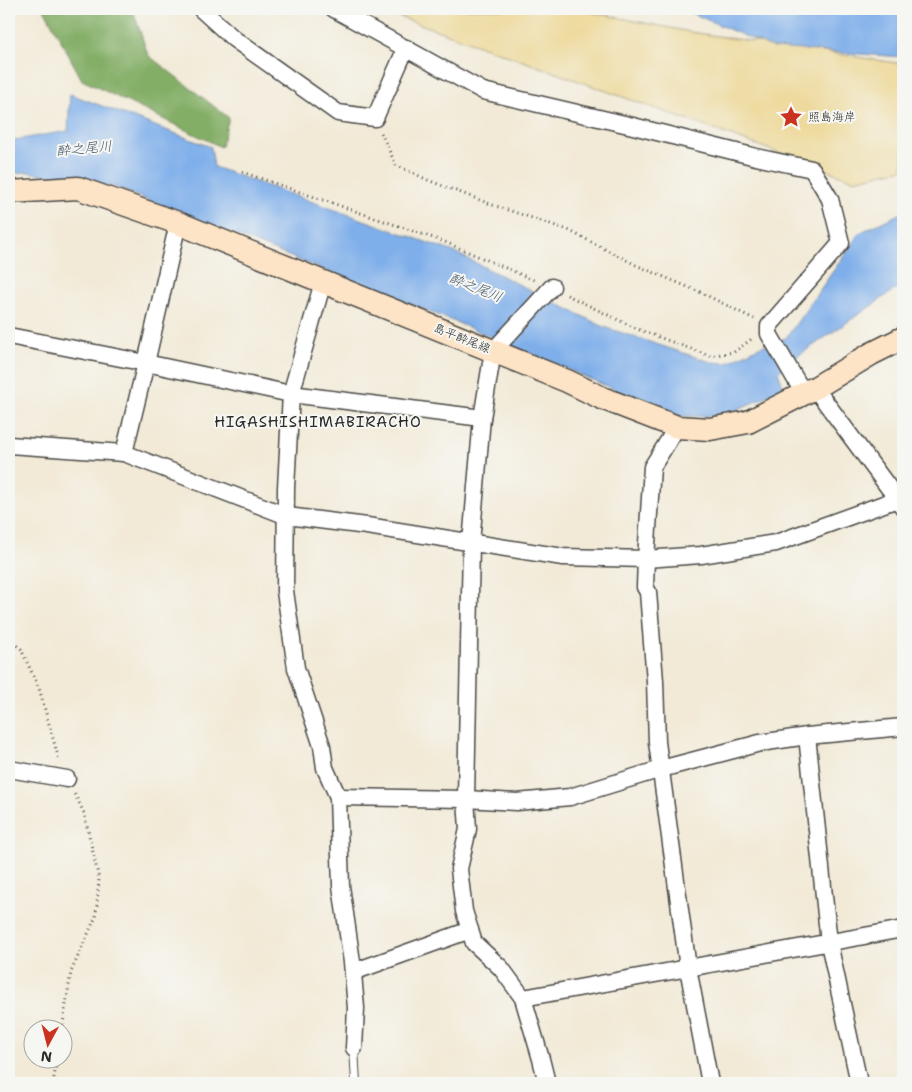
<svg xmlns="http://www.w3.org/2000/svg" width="912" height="1092" font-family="'Shantell Sans','Klee One',sans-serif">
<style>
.forest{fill:#83ae66;stroke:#576c48}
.sand{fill:#eeda9e;stroke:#8c8264}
.water{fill:#7fafea;stroke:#556d8a}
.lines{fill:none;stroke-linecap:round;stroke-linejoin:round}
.service-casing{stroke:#494845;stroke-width:10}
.minor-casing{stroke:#494845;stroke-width:19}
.secondary-casing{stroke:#494845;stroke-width:25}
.path{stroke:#494845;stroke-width:3;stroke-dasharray:1 4;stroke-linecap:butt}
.service{stroke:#fff;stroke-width:8}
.minor{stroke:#fff;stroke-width:16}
.secondary{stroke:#fee4c6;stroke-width:22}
.labels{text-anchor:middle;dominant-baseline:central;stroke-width:4;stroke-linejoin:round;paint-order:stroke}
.poi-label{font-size:12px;fill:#2b2b2b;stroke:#f6f6f2;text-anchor:start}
.street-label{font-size:12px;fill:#2b2b2b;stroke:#f6f6f2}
.water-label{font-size:14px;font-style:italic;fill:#48596e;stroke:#f6f6f2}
.quarter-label{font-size:15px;letter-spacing:1px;fill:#2b2b2b;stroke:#f6f6f2}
</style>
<rect width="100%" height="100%" fill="#f6f6f2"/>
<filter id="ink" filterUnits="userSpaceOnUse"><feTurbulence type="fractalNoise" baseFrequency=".02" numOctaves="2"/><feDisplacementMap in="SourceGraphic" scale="10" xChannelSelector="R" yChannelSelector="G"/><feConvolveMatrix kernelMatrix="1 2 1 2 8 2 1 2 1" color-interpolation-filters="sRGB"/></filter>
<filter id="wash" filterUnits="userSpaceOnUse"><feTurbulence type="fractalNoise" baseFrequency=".0096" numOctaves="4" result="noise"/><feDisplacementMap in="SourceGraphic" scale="20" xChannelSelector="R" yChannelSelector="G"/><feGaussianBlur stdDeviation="1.12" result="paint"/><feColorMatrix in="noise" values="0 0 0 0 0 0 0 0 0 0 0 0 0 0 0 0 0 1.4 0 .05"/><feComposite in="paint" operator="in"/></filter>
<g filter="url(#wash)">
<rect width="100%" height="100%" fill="#f2ead7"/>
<!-- forest -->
<polygon class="forest" points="44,9 132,9 133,10 148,55 229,118 221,147 82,80"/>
<!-- sand -->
<polygon class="sand" points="384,9 576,9 690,32 903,64 903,169 854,180 389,13"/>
<!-- water -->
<g class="water">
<polygon points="682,9 903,9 903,57 773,48"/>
<polygon points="70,94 211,147 214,167 454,252 604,327 711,362 727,363 759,347 786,338 848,250 859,233 903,212 903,284 795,358 778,372 784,389 722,416 677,416 463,325 114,187 27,172 9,174 9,141 68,131"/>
</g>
</g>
<g filter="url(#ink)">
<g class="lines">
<defs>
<polyline id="service" points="354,1048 356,1083"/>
<g id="minor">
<polyline points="201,9 234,39 338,113 375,118 406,48"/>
<polyline points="334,9 483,91 633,126 756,157 812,169 830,199 841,243 769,326 769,334 800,387 815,388 903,507"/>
<polyline points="323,282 291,394 286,488 285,591 296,668 322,746 325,768 338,797 341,886 352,962 356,1008 354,1048"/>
<polyline points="9,336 146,363 291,394 482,418"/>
<polyline points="677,427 652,467 646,559 645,587 648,592 655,681 657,742 688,968 710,1083"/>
<polyline points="9,445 124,453 287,516 367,526 563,557 646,559 701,555 776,543 903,497"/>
<polyline points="124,453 146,363 178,223"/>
<polyline points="807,736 829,943 859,1083"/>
<polyline points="9,769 67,779"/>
<polyline points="338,797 466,799 517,802 570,797 661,769 760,743 807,736 903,727"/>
<polyline points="353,972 470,930"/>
<polyline points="523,998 903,929"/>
<polyline points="547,1083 541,1059 523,998 501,968 474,943 464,911 459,869 468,829 466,799 471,543 482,418 493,351 552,287"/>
</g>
<polyline id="secondary" points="9,192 78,188 178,223 567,381 602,398 677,427 710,429 748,422 815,388 871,354 903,338"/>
</defs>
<!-- service casing -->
<use href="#service" class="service-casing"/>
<!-- minor casing -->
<use href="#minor" class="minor-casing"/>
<!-- secondary casing -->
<use href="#secondary" class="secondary-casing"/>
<!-- path -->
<g class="path">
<polyline points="381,133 396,165 430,181 493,205 568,230 636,265 702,293 754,319"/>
<polyline points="242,172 445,242 536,281"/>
<polyline points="567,295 637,329 710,356 734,352 753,338"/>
<polyline points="9,639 21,649 39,688 59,760"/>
<polyline points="62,1030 71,972 96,916 99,879 84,813 74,793"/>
<polyline points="53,1083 57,1060"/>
</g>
<!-- service -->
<use href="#service" class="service"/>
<!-- minor -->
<use href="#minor" class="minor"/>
<!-- secondary -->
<use href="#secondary" class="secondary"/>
</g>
</g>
<!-- icons -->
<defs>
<symbol id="sight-bare" viewBox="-9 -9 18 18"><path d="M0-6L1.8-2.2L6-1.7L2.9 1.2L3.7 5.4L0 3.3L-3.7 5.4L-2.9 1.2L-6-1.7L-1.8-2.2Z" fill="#c8321e" stroke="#f6f6f2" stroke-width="2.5" paint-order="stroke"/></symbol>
</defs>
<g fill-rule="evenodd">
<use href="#sight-bare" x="775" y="101" width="32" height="32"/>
</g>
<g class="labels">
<!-- poi labels -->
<g class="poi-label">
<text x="808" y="117">照島海岸</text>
</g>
<!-- street labels -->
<g class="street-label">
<text transform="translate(462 338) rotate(22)">島平酔尾線</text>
</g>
<!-- water labels -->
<g class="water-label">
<text transform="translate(84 148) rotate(-5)">酔之尾川</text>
<text transform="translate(476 287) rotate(22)">酔之尾川</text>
</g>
<!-- quarter labels -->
<g class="quarter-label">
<text x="318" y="422">HIGASHISHIMABIRACHO</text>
</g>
</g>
<!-- margin -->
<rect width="912" height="1092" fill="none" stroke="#f6f6f2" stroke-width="30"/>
<!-- north arrow -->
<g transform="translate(48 1044) rotate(187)"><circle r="24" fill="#f6f6f2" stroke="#a5a5a2"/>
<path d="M0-4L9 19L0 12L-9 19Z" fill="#c8321e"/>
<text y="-8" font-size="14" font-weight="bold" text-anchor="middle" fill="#2b2b2b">N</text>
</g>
</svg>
